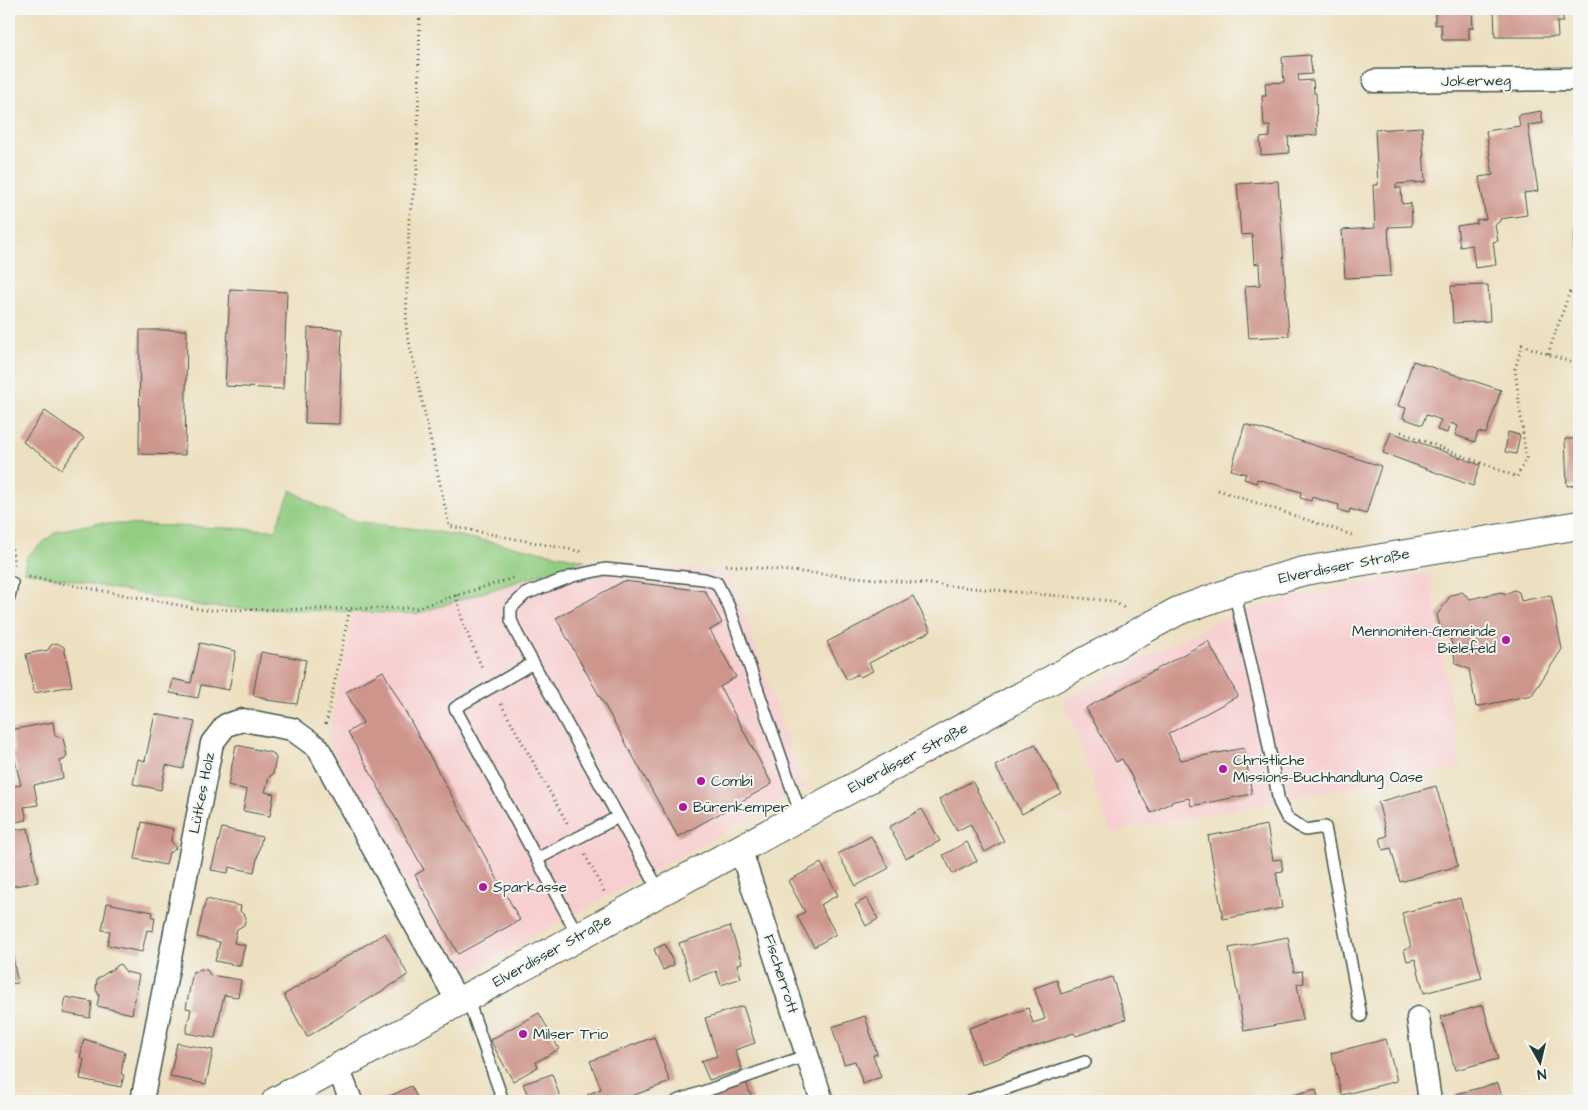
<svg xmlns="http://www.w3.org/2000/svg" width="1588" height="1110" font-family="'Architects Daughter',sans-serif">
<style>
.built{fill:#f7cfd0}
.green{fill:#92cd81;stroke:#58855a}
.building{fill:#cd958c}
.lines{fill:none;stroke-linecap:round;stroke-linejoin:round}
.service-casing{stroke:#3e5549;stroke-width:14}
.minor-casing{stroke:#3e5549;stroke-width:25}
.tertiary-casing{stroke:#3e5549;stroke-width:30}
.path{stroke:#3e5549;stroke-width:3;stroke-dasharray:1 4;stroke-linecap:butt}
.service{stroke:#fff;stroke-width:11}
.minor{stroke:#fff;stroke-width:22}
.tertiary{stroke:#fff;stroke-width:28}
.poi-dot{fill:#b5179e;stroke:#f6f6f2;stroke-width:2}
.labels{text-anchor:middle;dominant-baseline:central;stroke-width:4;stroke-linejoin:round;paint-order:stroke}
.street-label{font-size:15px;fill:#1f3d34;stroke:#f6f6f2}
.poi-label{font-size:15px;fill:#1f3d34;stroke:#f6f6f2;text-anchor:start}
</style>
<rect width="100%" height="100%" fill="#f6f6f2"/>
<filter id="ink" filterUnits="userSpaceOnUse"><feTurbulence type="fractalNoise" baseFrequency=".02" numOctaves="2"/><feDisplacementMap in="SourceGraphic" scale="10" xChannelSelector="R" yChannelSelector="G"/><feConvolveMatrix kernelMatrix="1 2 1 2 8 2 1 2 1" color-interpolation-filters="sRGB"/></filter>
<filter id="wash" filterUnits="userSpaceOnUse"><feTurbulence type="fractalNoise" baseFrequency=".0096" numOctaves="4" result="noise"/><feDisplacementMap in="SourceGraphic" scale="20" xChannelSelector="R" yChannelSelector="G"/><feGaussianBlur stdDeviation="1.12" result="paint"/><feColorMatrix in="noise" values="0 0 0 0 0 0 0 0 0 0 0 0 0 0 0 0 0 1.4 0 .05"/><feComposite in="paint" operator="in"/></filter>
<g filter="url(#wash)">
<rect width="100%" height="100%" fill="#ede0c0"/>
<!-- built -->
<g class="built">
<polygon points="585,560 730,572 804,788 459,978 327,740 354,614 416,614"/>
<polygon points="1416,573 1430,574 1461,767 1111,832 1063,699 1219,620 1290,597"/>
</g>
<!-- green -->
<polygon class="green" points="291,490 319,507 353,521 433,531 585,560 416,614 207,607 24,571 27,556 57,531 96,523 275,530"/>
<g id="blocks">
<!-- building -->
<g class="building">
<polygon points="1435,9 1472,9 1473,28 1469,28 1469,40 1442,40 1441,24 1435,25"/>
<polygon points="1494,9 1558,9 1563,10 1563,22 1557,22 1558,37 1495,37"/>
<polygon points="1310,55 1312,74 1298,75 1299,81 1313,80 1314,93 1316,93 1317,135 1288,137 1289,153 1261,155 1260,138 1270,137 1270,126 1264,126 1262,96 1266,96 1265,83 1284,82 1282,57"/>
<polygon points="1541,111 1543,123 1528,125 1538,191 1524,193 1527,215 1500,219 1500,221 1495,225 1498,241 1493,242 1496,265 1475,268 1472,245 1460,247 1457,226 1477,223 1476,220 1486,219 1479,177 1493,175 1486,131 1520,126 1518,115"/>
<polygon points="1422,127 1425,182 1396,184 1396,188 1401,188 1402,204 1411,203 1412,226 1388,227 1391,276 1345,278 1342,230 1375,228 1373,185 1378,185 1375,130"/>
<polygon points="1278,181 1289,336 1249,338 1245,286 1260,285 1259,263 1254,264 1252,234 1241,235 1237,184"/>
<polygon points="1575,226 1579,226 1579,247 1578,247"/>
<polygon points="1488,285 1490,321 1453,323 1451,286"/>
<polygon points="230,289 287,292 283,389 225,386"/>
<polygon points="308,328 342,329 339,424 305,423"/>
<polygon points="140,330 187,330 185,455 139,454"/>
<polygon points="1413,361 1501,390 1486,434 1478,432 1475,442 1455,435 1458,426 1450,423 1447,433 1437,430 1441,420 1433,417 1426,415 1422,425 1403,418 1406,408 1398,406"/>
<polygon points="45,411 84,438 62,469 23,442"/>
<polygon points="1245,424 1381,466 1366,514 1350,509 1349,513 1338,510 1339,505 1312,497 1311,501 1300,498 1301,492 1257,479 1256,483 1244,479 1246,474 1231,470"/>
<polygon points="1391,432 1480,465 1473,486 1383,453"/>
<polygon points="1508,432 1520,435 1516,454 1505,452"/>
<polygon points="1565,439 1579,439 1579,485 1567,486"/>
<polygon points="624,581 705,591 722,623 710,630 736,677 720,687 772,784 678,837 556,618"/>
<polygon points="1514,590 1519,592 1521,601 1551,595 1562,649 1532,695 1476,707 1469,669 1456,664 1449,632 1440,627 1437,615 1451,595 1462,592 1470,599 1501,592 1506,594"/>
<polygon points="913,596 931,631 869,663 873,671 860,677 858,674 847,680 827,642"/>
<polygon points="1208,641 1238,696 1168,734 1181,760 1244,748 1252,794 1191,806 1189,798 1174,801 1151,813 1122,759 1116,762 1086,708"/>
<polygon points="57,643 64,647 72,686 34,693 26,654 48,650 51,645"/>
<polygon points="200,643 236,651 229,690 201,685 198,698 170,693 173,679 191,683"/>
<polygon points="261,652 306,660 297,704 266,700 266,698 253,695"/>
<polygon points="383,671 520,920 458,954 415,875 424,870 348,732 363,723 346,692"/>
<polygon points="155,714 195,722 183,769 166,765 161,790 133,784 138,759 145,761"/>
<polygon points="53,722 55,736 63,738 67,756 64,760 60,761 63,778 34,785 38,805 24,807 27,820 9,823 9,787 21,785 13,753 15,753 11,730"/>
<polygon points="1035,744 1061,793 1022,814 995,766"/>
<polygon points="236,745 273,753 276,758 273,774 269,777 265,792 274,794 270,816 243,811 247,790 228,785"/>
<polygon points="972,781 1004,841 985,852 970,824 957,831 939,799"/>
<polygon points="1436,786 1458,866 1400,882 1391,848 1383,850 1380,838 1387,836 1378,802"/>
<polygon points="922,809 940,841 906,858 889,827"/>
<polygon points="142,822 173,829 171,841 176,848 172,852 169,852 166,865 135,859"/>
<polygon points="1267,825 1273,860 1281,859 1283,871 1276,872 1282,908 1223,919 1208,836"/>
<polygon points="28,828 38,882 9,887 9,831"/>
<polygon points="222,828 262,837 254,872 229,867 228,873 211,870"/>
<polygon points="871,836 889,868 856,886 838,854"/>
<polygon points="967,842 977,861 953,874 943,855"/>
<polygon points="821,863 838,895 820,905 836,934 814,947 797,916 805,912 788,881"/>
<polygon points="867,898 878,919 866,926 855,905"/>
<polygon points="1460,898 1482,978 1424,993 1415,959 1407,961 1404,950 1411,947 1402,913"/>
<polygon points="206,899 241,906 240,911 246,917 244,925 237,929 234,943 245,945 240,966 215,961 220,942 197,937"/>
<polygon points="107,903 153,912 152,917 155,917 153,931 147,930 142,952 107,945 110,931 102,930"/>
<polygon points="730,926 742,963 737,964 741,978 721,985 716,971 690,980 679,943"/>
<polygon points="385,933 408,975 307,1037 284,995"/>
<polygon points="1288,937 1294,972 1302,971 1304,983 1297,984 1303,1020 1244,1031 1229,948"/>
<polygon points="9,942 18,983 9,984"/>
<polygon points="665,944 674,965 663,970 654,949"/>
<polygon points="120,964 126,972 139,975 132,1014 97,1006 99,995 96,990 97,979"/>
<polygon points="200,969 207,970 210,975 241,980 238,997 224,995 215,1038 186,1033 191,1009 186,1008 193,971 196,972"/>
<polygon points="1112,977 1126,1019 1076,1036 1074,1033 981,1064 969,1028 1028,1008 1033,1023 1045,1019 1034,988 1057,980 1061,994"/>
<polygon points="66,997 92,1002 90,1018 63,1013"/>
<polygon points="1483,1005 1498,1059 1455,1070 1441,1017"/>
<polygon points="743,1006 755,1043 735,1050 742,1070 709,1080 701,1061 717,1056 705,1018"/>
<polygon points="539,1013 559,1049 536,1062 538,1067 513,1081 490,1040"/>
<polygon points="865,1016 877,1054 873,1055 881,1077 863,1084 855,1061 844,1064 832,1027"/>
<polygon points="654,1037 670,1082 618,1101 590,1101 588,1094 601,1089 590,1061"/>
<polygon points="84,1039 125,1052 121,1074 124,1075 121,1087 80,1079 84,1059 80,1058"/>
<polygon points="1386,1039 1397,1081 1342,1095 1331,1053"/>
<polygon points="177,1043 213,1050 206,1084 170,1077"/>
<polygon points="552,1074 561,1100 530,1101 523,1084"/>
<polygon points="746,1082 753,1101 703,1101 702,1096"/>
<polygon points="1498,1083 1503,1101 1458,1101 1456,1094"/>
<polygon points="411,1086 419,1101 380,1101"/>
<polygon points="1316,1089 1319,1101 1270,1101"/>
</g>
</g>
</g>
<g filter="url(#ink)">
<use href="#blocks" fill-opacity="0" stroke="#3e5549" stroke-width="1"/>
<g class="lines">
<defs>
<g id="service">
<polyline points="1234,591 1264,720 1279,802 1287,818 1305,830 1325,827 1361,1016"/>
<polyline points="9,597 12,583"/>
<polyline points="533,663 455,708 579,937"/>
<polyline points="537,859 618,817"/>
<polyline points="660,892 517,634 511,620 511,608 525,594 573,576 605,569 704,579 717,583 729,607 801,815"/>
<polyline points="467,997 503,1101"/>
<polyline points="677,1101 808,1055"/>
<polyline points="969,1101 1085,1062"/>
</g>
<g id="minor">
<polyline points="1374,81 1579,79"/>
<polyline points="740,848 822,1101"/>
<polyline points="1418,1018 1430,1101"/>
<polyline points="338,1068 351,1101"/>
<polyline points="142,1101 212,743 226,725 243,720 292,729 318,748 458,1002"/>
</g>
<polyline id="tertiary" points="276,1101 1178,611 1234,591 1304,571 1579,525"/>
</defs>
<!-- service casing -->
<use href="#service" class="service-casing"/>
<!-- minor casing -->
<use href="#minor" class="minor-casing"/>
<!-- tertiary casing -->
<use href="#tertiary" class="tertiary-casing"/>
<!-- path -->
<g class="path">
<polyline points="420,9 417,172 409,219 406,327 449,526 583,552"/>
<polyline points="1548,354 1570,291 1579,289"/>
<polyline points="1401,432 1517,477 1526,458 1515,369 1522,345 1579,365"/>
<polyline points="1218,490 1352,535"/>
<polyline points="9,540 11,541 14,566"/>
<polyline points="726,565 1113,601 1126,609"/>
<polyline points="29,577 205,610 416,608 513,578"/>
<polyline points="456,595 464,626 483,670"/>
<polyline points="501,704 567,823"/>
<polyline points="326,724 350,608"/>
<polyline points="585,855 605,893"/>
</g>
<!-- service -->
<use href="#service" class="service"/>
<!-- minor -->
<use href="#minor" class="minor"/>
<!-- tertiary -->
<use href="#tertiary" class="tertiary"/>
</g>
</g>
<!-- markers -->
<g class="poi-dot">
<circle cx="1506" cy="640" r="5"/>
<circle cx="1223" cy="769" r="5"/>
<circle cx="701" cy="781" r="5"/>
<circle cx="683" cy="807" r="5"/>
<circle cx="483" cy="887" r="5"/>
<circle cx="523" cy="1034" r="5"/>
</g>
<g class="labels">
<!-- street labels -->
<g class="street-label">
<text transform="translate(1476 81) rotate(-1)">Jokerweg</text>
<text transform="translate(1344 566) rotate(-11)">Elverdisser Straße</text>
<text transform="translate(908 758) rotate(-28)">Elverdisser Straße</text>
<text transform="translate(202 793) rotate(-79)">Lütkes Holz</text>
<text transform="translate(552 951) rotate(-29)">Elverdisser Straße</text>
<text transform="translate(781 974) rotate(72)">Fischerrott</text>
</g>
<!-- poi labels -->
<g class="poi-label">
<text x="1496" y="631" text-anchor="end">Mennoniten-Gemeinde<tspan x="1496" dy="17">Bielefeld</tspan></text>
<text x="1233" y="760">Christliche<tspan x="1233" dy="17">Missions-Buchhandlung Oase</tspan></text>
<text x="711" y="781">Combi</text>
<text x="693" y="807">Bürenkemper</text>
<text x="493" y="887">Sparkasse</text>
<text x="533" y="1034">Milser Trio</text>
</g>
</g>
<!-- margin -->
<rect width="1588" height="1110" fill="none" stroke="#f6f6f2" stroke-width="30"/>
<!-- north arrow -->
<g transform="translate(1540 1062) rotate(172)" stroke="#f6f6f2" stroke-width="4" paint-order="stroke">
<path d="M0-4L9 19L0 12L-9 19Z" fill="#1f3d34"/>
<text y="-8" font-size="14" font-weight="bold" text-anchor="middle" fill="#1f3d34">N</text>
</g>
</svg>
